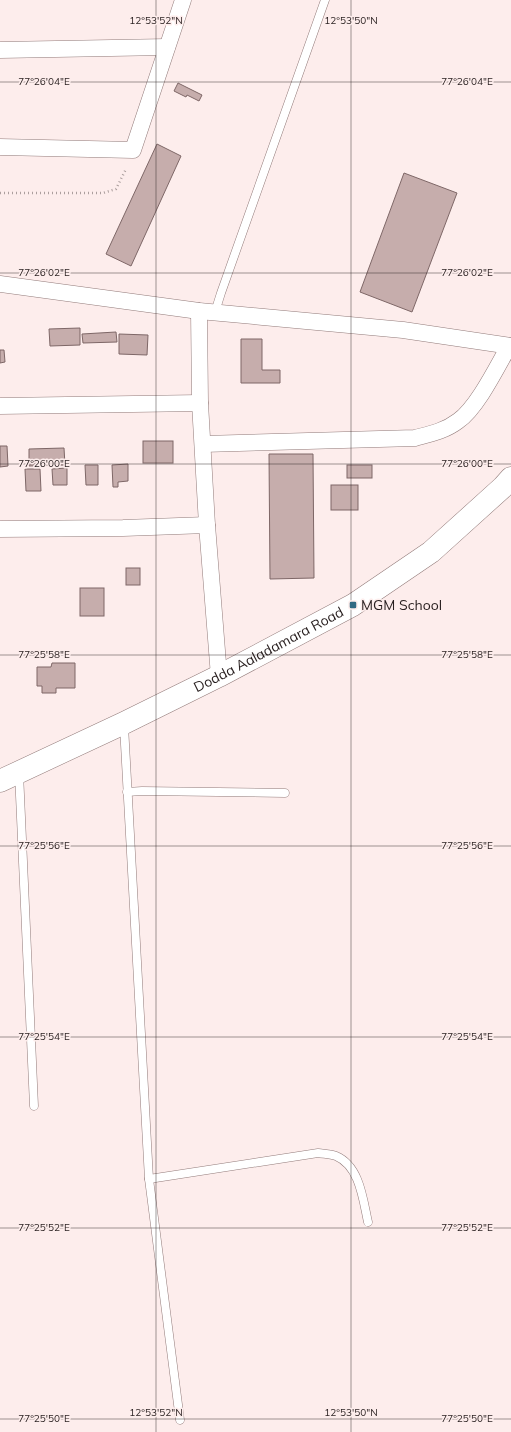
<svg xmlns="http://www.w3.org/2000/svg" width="511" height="1432" font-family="Mulish,sans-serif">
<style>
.building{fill:#c6adac;stroke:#7e6767}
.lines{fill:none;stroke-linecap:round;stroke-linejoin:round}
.service-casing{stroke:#927b7a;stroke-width:9}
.minor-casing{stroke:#927b7a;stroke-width:17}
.secondary-casing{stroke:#927b7a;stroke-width:23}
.path{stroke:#ac9f9e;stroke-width:2.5;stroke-dasharray:1 3;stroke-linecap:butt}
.service{stroke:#fff;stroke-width:8}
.minor{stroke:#fff;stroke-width:16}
.secondary{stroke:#fff;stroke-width:22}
.ticks{fill:none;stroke:#271e1e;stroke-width:1;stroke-opacity:0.45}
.poi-dot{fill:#316a83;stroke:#fdedec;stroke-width:1.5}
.labels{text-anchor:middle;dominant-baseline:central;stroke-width:3;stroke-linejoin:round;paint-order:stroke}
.poi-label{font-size:14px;fill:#271e1e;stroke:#fdedec;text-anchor:start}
.street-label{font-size:14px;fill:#271e1e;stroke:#fdedec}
.ticks-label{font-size:10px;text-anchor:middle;fill:#271e1e;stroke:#fdedec;stroke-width:3;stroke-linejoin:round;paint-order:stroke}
</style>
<rect width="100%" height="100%" fill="#fdedec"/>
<!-- building -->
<g class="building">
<polygon points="178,83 202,95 199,101 187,95 186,97 174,91"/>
<polygon points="157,144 181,156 131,266 106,254"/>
<polygon points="404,173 457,193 412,312 360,292"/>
<polygon points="80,328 80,345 50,346 49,329"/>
<polygon points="116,332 117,342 83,343 82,334"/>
<polygon points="119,334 148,335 147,355 119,354"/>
<polygon points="241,339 262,339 262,370 280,370 280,383 241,383"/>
<polygon points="0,350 4,350 5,362 0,363"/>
<rect x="143" y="441" width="30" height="22"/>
<polygon points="0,446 7,446 8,466 0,467"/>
<polygon points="64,448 65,465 29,466 29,449"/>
<polygon points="269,454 313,454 314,578 270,579"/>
<polygon points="128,464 128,481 118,482 118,487 113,487 112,465"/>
<polygon points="85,465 98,465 98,485 86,485"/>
<rect x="347" y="465" width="25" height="13"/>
<polygon points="67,468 67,485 53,485 52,469"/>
<polygon points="25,469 40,469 41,491 26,491"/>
<rect x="331" y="485" width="27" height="25"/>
<rect x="126" y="568" width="14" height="17"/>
<rect x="80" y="588" width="24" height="28"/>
<polygon points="52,663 75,663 75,688 56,688 56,693 42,693 42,686 37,686 37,667 51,667"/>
</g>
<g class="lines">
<defs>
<g id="service">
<polyline points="215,312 221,293 325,0"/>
<polyline points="124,726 149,1179 180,1420"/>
<polyline points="19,773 34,1106"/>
<polyline points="127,792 142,791 285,793"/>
<path d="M149,1179L318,1153C324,1154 331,1154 336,1156C360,1166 363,1200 368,1222"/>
</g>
<g id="minor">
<polyline points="0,50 167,47"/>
<polyline points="0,147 133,150 183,0"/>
<polyline points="0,284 199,311 403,330 511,346"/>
<polyline points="199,311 200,403 207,525 219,676"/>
<polyline points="0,406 200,403"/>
<path d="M203,444L415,438C430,434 445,431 458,421C477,408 497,367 509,346"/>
<polyline points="0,529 123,528 207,525"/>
</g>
<g id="secondary">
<path id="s1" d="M0,781L124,723L219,676L353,605L431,552L503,487L511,478"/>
</g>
</defs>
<!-- service casing -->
<use href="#service" class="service-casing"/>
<!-- minor casing -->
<use href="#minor" class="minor-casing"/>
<!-- secondary casing -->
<use href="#secondary" class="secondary-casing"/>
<!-- path -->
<polyline class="path" points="0,193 103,193 116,189 126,169"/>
<!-- service -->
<use href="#service" class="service"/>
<!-- minor -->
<use href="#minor" class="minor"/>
<!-- secondary -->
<use href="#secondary" class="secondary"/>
</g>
<!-- ticks -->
<path class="ticks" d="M156,0V1432M351,0V1432M0,82H511M0,273H511M0,464H511M0,655H511M0,846H511M0,1037H511M0,1228H511M0,1419H511"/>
<!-- markers -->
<rect class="poi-dot" x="349" y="601" width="8" height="8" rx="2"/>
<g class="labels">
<!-- poi labels -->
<g class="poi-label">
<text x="361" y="605">MGM School</text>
</g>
<!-- street labels -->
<g class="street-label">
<text stroke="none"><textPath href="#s1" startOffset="299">Dodda Aaladamara Road</textPath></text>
</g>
</g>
<g class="ticks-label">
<text x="156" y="24">12°53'52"N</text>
<text x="351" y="24">12°53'50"N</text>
<text x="467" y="85">77°26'04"E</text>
<text x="44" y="85">77°26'04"E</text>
<text x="467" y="276">77°26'02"E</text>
<text x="44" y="276">77°26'02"E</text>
<text x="467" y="467">77°26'00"E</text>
<text x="44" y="467">77°26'00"E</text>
<text x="44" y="658">77°25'58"E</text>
<text x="467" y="658">77°25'58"E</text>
<text x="44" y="849">77°25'56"E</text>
<text x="467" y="849">77°25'56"E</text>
<text x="467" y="1040">77°25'54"E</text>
<text x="44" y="1040">77°25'54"E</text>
<text x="44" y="1231">77°25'52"E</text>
<text x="467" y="1231">77°25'52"E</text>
<text x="156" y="1416">12°53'52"N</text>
<text x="351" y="1416">12°53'50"N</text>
<text x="44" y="1422">77°25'50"E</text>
<text x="467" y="1422">77°25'50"E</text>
</g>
</svg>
